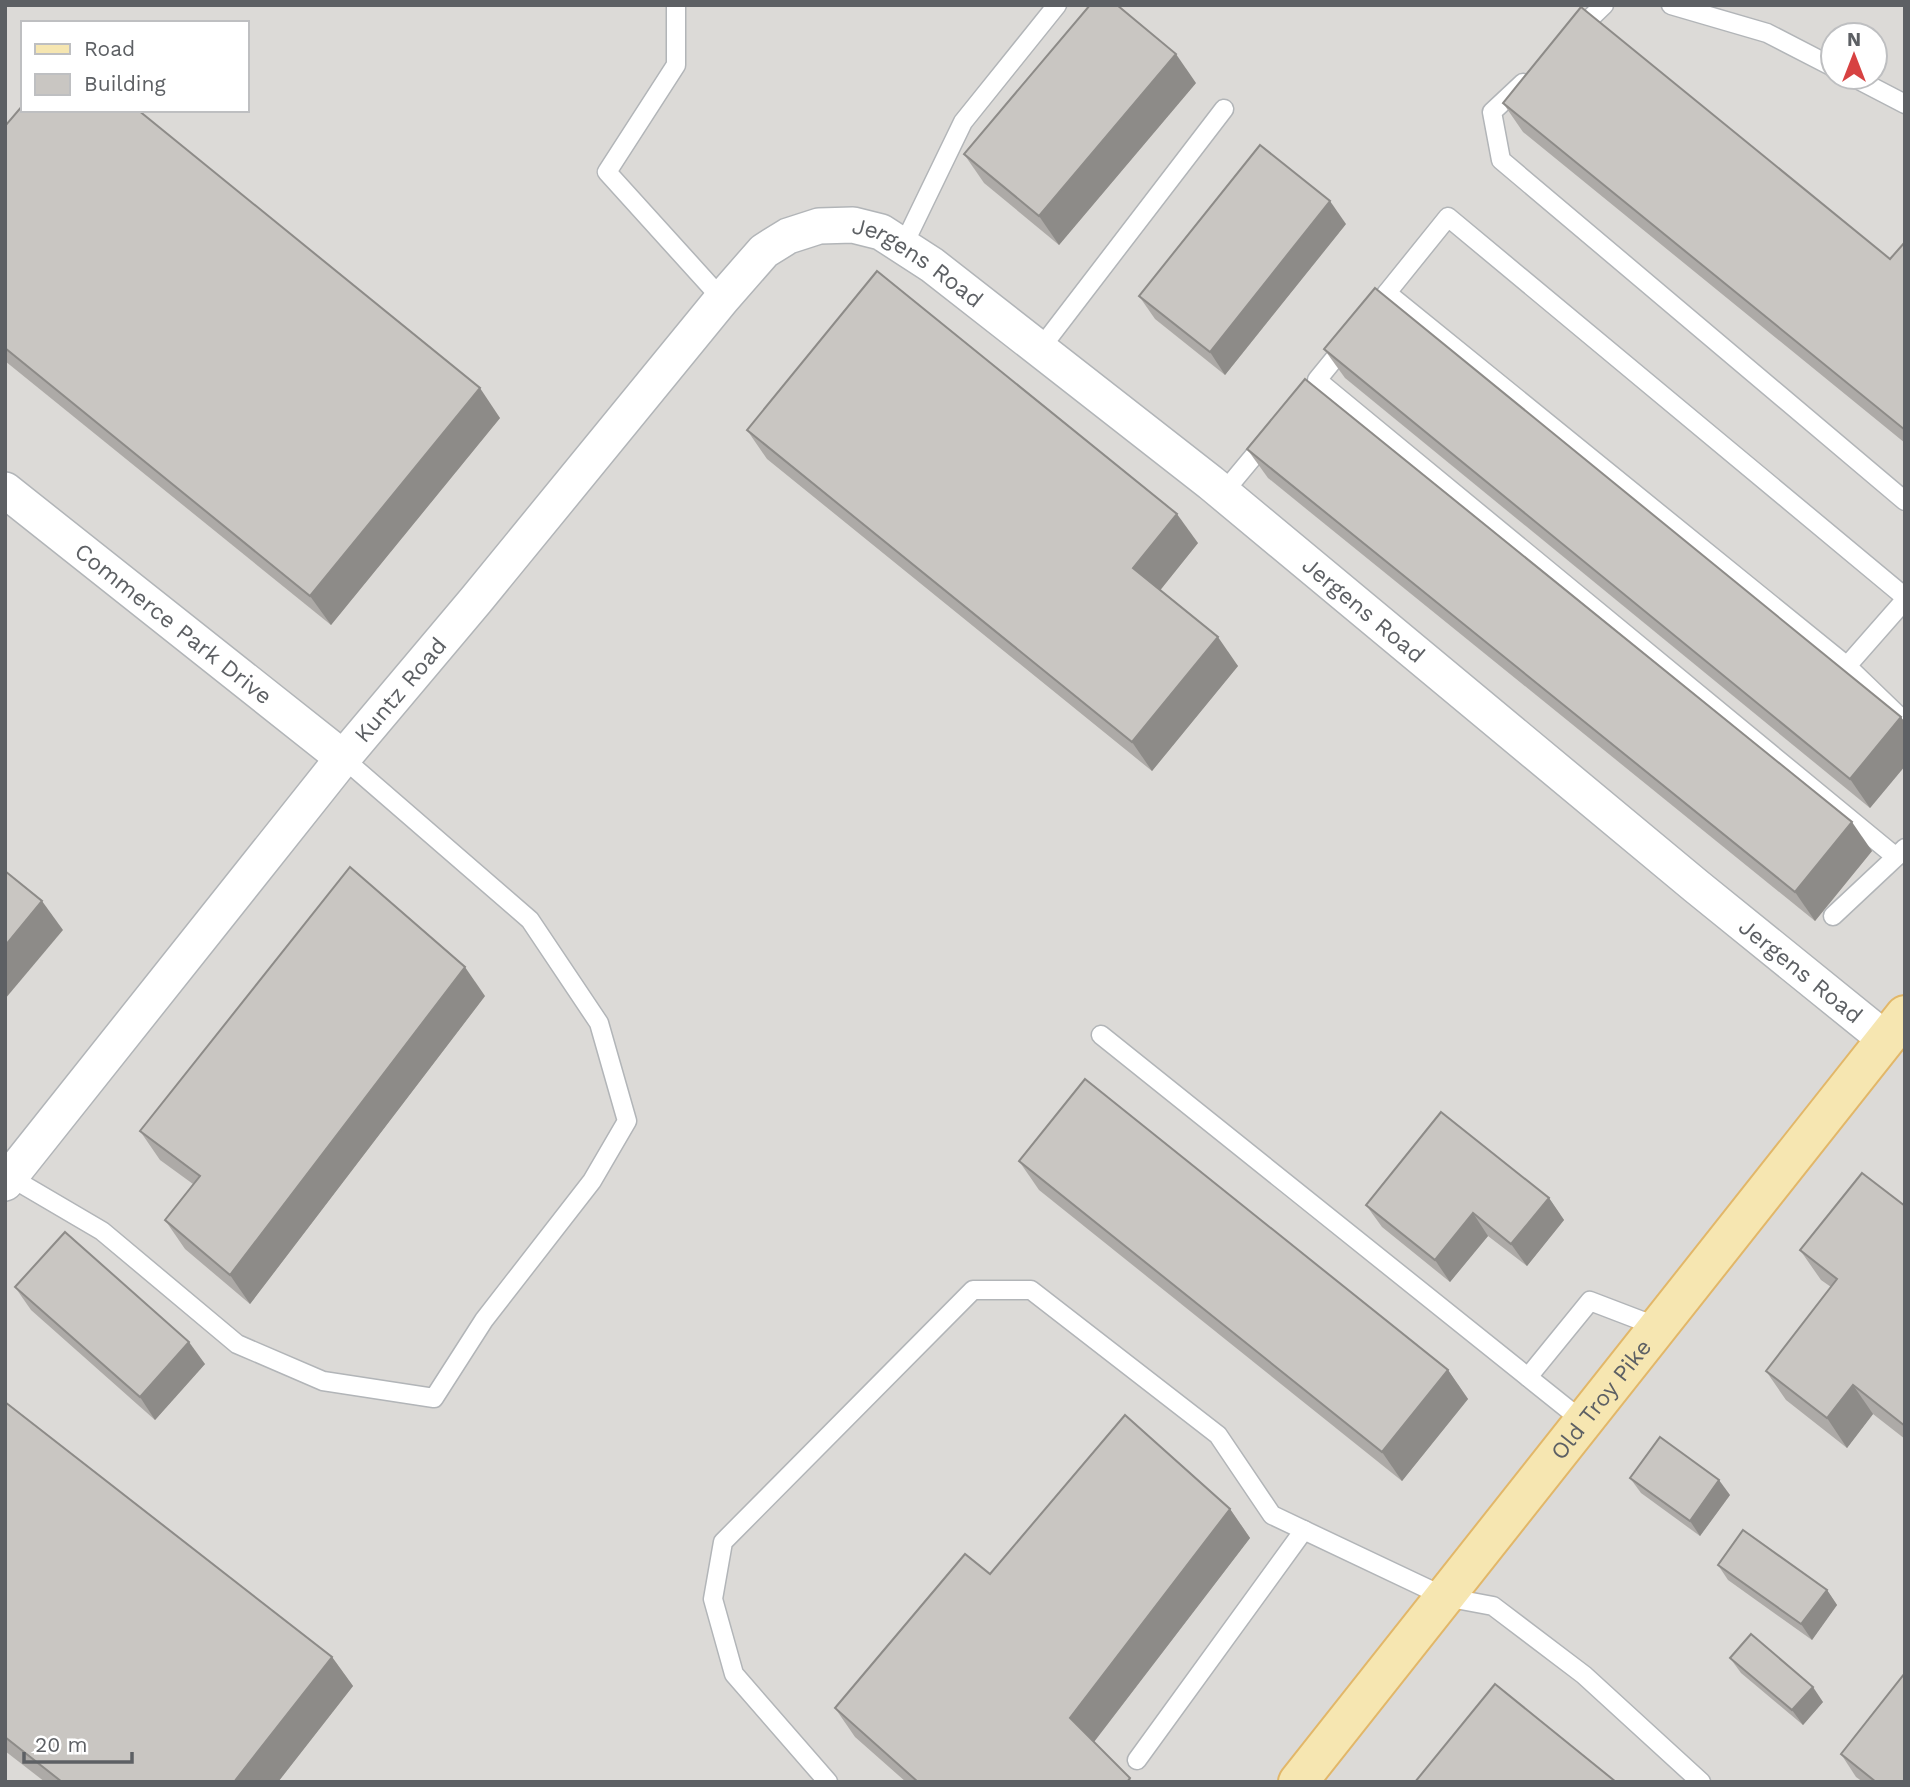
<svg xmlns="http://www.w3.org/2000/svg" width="1910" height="1787" font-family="'Work Sans',sans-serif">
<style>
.industrial{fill:#dcdad7;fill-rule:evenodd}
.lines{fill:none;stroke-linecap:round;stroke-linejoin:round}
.service-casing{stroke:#b2b5b8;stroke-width:21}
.minor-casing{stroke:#b2b5b8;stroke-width:38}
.primary-casing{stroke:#e2b769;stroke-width:42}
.service{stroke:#fff;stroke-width:18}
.minor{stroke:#fff;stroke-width:35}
.primary{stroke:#f6e6b1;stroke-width:38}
.wall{fill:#adaaa7}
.shaded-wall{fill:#8d8b88}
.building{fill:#c9c6c2;stroke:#8d8b88;stroke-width:2}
.labels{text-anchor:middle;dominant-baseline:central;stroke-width:5;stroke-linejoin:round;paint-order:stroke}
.street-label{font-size:23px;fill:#5d6064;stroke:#fff}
</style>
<rect width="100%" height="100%" fill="#edebe5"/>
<!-- industrial -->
<path class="industrial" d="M5,5H1905V1782H5ZM23,23H247V110H23ZM1833,35H1875V77H1833Z"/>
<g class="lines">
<defs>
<g id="service">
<polyline points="676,5 676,65 607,172 722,299"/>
<polyline points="1671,5 1767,33 1833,67"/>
<polyline points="1576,32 1604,5"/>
<polyline points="1853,77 1905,104"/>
<polyline points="1523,83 1492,112 1501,160 1905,501"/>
<polyline points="903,246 963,122 1057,5"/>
<polyline points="1387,293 1847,666 1905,600"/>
<polyline points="1369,315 1448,217 1905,597"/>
<polyline points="1348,342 1317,380 1896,857 1905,848"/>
<polyline points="1040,349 1224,109"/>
<polyline points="1223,493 1268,439"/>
<polyline points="1847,666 1905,722"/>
<polyline points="1833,916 1896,857"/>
<polyline points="1101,1035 1584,1422"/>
<polyline points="10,1177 102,1231 237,1344 323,1381 434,1398 484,1320 592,1181 627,1121 599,1023 530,920 343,758"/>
<polyline points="1528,1377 1590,1301 1658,1327"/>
<polyline points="1137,1760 1304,1530"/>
<polyline points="828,1782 734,1674 713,1599 723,1542 973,1290 1031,1290 1218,1435 1272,1515 1445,1597 1493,1606 1584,1675 1701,1782"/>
</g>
<g id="minor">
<path id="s1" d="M5,490L343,758"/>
<path id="s2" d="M5,1183L343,758L476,600L722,299L764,251L788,236L819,226L853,225L881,232L932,265L1211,483L1696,886L1885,1039"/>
</g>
<g id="primary">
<path id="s3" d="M1298,1782L1905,1015"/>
</g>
</defs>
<!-- service casing -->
<use href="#service" class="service-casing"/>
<!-- minor casing -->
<use href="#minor" class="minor-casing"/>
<!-- primary casing -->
<use href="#primary" class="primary-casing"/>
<!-- service -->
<use href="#service" class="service"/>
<!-- minor -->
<use href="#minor" class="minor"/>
<!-- primary -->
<use href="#primary" class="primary"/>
</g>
<!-- wall -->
<g class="wall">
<polygon points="1196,83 1059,245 984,183 964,154"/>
<polygon points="1503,103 1890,259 1905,242 1905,443 1523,132"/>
<polygon points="5,126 500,418 331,625 5,361"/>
<polygon points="1346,224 1225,375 1155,319 1139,296"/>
<polygon points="1324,349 1901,717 1905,723 1905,766 1870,808 1345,378"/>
<polygon points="747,430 1198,543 1160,590 1238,666 1152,771 767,459"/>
<polygon points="1247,449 1872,851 1815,921 1268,478"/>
<polygon points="485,996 250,1304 185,1249 165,1220 193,1184 160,1160 140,1131"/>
<polygon points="1019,1161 1448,1370 1468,1399 1402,1481 1039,1190"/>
<polygon points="1549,1198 1564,1220 1527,1266 1488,1236 1450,1282 1382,1227 1366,1205"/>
<polygon points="1905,1206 1905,1439 1873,1414 1847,1448 1786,1400 1766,1371 1831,1287 1821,1280 1800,1250"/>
<polygon points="15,1287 205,1364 155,1420 31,1310"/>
<polygon points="5,1402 332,1657 353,1686 278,1782 45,1782 5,1751"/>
<polygon points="1630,1478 1730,1495 1700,1536 1641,1493"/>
<polygon points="1230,1509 1250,1538 1094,1742 1133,1782 906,1782 855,1737 835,1708 990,1574"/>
<polygon points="1718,1565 1827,1590 1837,1605 1812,1640 1728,1580"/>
<polygon points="1730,1658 1823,1702 1803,1725 1741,1673"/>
<polygon points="1841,1754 1905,1782 1863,1782 1856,1777"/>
</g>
<!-- shaded-wall -->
<g class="shaded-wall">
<polygon points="1176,54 1196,83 1059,245 1039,216"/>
<polygon points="1330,201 1346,224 1225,375 1210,352"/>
<polygon points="480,388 500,418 331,625 310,596"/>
<polygon points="1177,514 1198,543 1154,598 1133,568"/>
<polygon points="1218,637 1238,666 1152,771 1132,742"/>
<polygon points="1901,717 1905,723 1905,766 1870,808 1850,779"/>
<polygon points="1852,822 1872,851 1815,921 1795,892"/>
<polygon points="42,901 63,930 5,999 5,946"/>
<polygon points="465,967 485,996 250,1304 230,1275"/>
<polygon points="1549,1198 1564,1220 1527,1266 1511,1244"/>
<polygon points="1473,1213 1488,1236 1450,1282 1435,1260"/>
<polygon points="189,1342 205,1364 155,1420 140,1397"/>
<polygon points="1448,1370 1468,1399 1402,1481 1382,1452"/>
<polygon points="1853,1385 1873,1414 1847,1448 1827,1418"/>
<polygon points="1719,1480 1730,1495 1700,1536 1690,1521"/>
<polygon points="1230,1509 1250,1538 1090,1747 1070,1718"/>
<polygon points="1827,1590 1837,1605 1812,1640 1801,1624"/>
<polygon points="332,1657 353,1686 278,1782 234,1782"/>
<polygon points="1813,1687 1823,1702 1803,1725 1792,1710"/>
</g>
<!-- building -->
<g class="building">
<polygon points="1090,5 1117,5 1176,54 1039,216 964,154"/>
<polygon points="1581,7 1890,259 1905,242 1905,430 1503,103"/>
<polygon points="23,105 23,110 138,110 480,388 310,596 5,348 5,126"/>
<polygon points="1260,145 1330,201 1210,352 1139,296"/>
<polygon points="877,271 1177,514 1133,568 1218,637 1132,742 747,430"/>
<polygon points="1375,288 1901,717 1850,779 1324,349"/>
<polygon points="1305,379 1852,822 1795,892 1247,449"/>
<polygon points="350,867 465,967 230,1275 165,1220 200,1176 140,1131"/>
<polygon points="5,871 42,901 5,946"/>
<polygon points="1085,1079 1448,1370 1382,1452 1019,1161"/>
<polygon points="1441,1112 1549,1198 1511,1244 1473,1213 1435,1260 1366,1205"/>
<polygon points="1862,1173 1905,1206 1905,1426 1853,1385 1827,1418 1766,1371 1837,1279 1800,1250"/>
<polygon points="65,1232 189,1342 140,1397 15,1287"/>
<polygon points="5,1402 332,1657 234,1782 62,1782 5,1737"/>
<polygon points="1125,1415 1230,1509 1070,1718 1130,1778 1127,1782 918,1782 835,1708 965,1554 990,1574"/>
<polygon points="1660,1437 1719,1480 1690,1521 1630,1478"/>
<polygon points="1743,1530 1827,1590 1801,1624 1718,1565"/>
<polygon points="1751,1634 1813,1687 1792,1710 1730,1658"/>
<polygon points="1905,1673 1905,1782 1876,1782 1841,1754"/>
<polygon points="1495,1684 1616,1782 1415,1782"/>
</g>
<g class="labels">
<!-- street labels -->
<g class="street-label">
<text stroke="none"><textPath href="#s2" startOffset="1372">Jergens Road</textPath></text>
<text stroke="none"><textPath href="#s2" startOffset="1939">Jergens Road</textPath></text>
<text stroke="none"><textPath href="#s1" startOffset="215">Commerce Park Drive</textPath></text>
<text stroke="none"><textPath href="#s2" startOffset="632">Kuntz Road</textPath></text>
<text stroke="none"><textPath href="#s2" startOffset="2506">Jergens Road</textPath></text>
<text stroke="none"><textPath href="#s3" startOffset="488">Old Troy Pike</textPath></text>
</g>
</g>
<!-- border -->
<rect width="1910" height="1787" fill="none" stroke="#5d6064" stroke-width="14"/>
<!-- legend -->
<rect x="21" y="21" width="228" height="91" fill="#ffffff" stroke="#bebfc1" stroke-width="2"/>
<rect x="35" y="44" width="35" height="10" fill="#f6e6b1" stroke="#bebfc1" stroke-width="2"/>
<text x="84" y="56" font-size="21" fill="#5d6064">Road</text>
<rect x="35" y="74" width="35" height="21" fill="#c9c6c2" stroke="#bebfc1" stroke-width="2"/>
<text x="84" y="91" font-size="21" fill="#5d6064">Building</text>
<!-- north arrow -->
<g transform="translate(1854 56)"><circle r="33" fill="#ffffff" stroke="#bebfc1" stroke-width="2"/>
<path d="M0-5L12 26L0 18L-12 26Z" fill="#d74242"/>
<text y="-10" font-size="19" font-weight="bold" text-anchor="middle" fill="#5d6064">N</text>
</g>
<!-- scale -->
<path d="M24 1752v10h108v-10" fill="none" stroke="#5d6064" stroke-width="3.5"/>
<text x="35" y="1752" font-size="21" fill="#5d6064" stroke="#ffffff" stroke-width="5" paint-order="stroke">20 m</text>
</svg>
